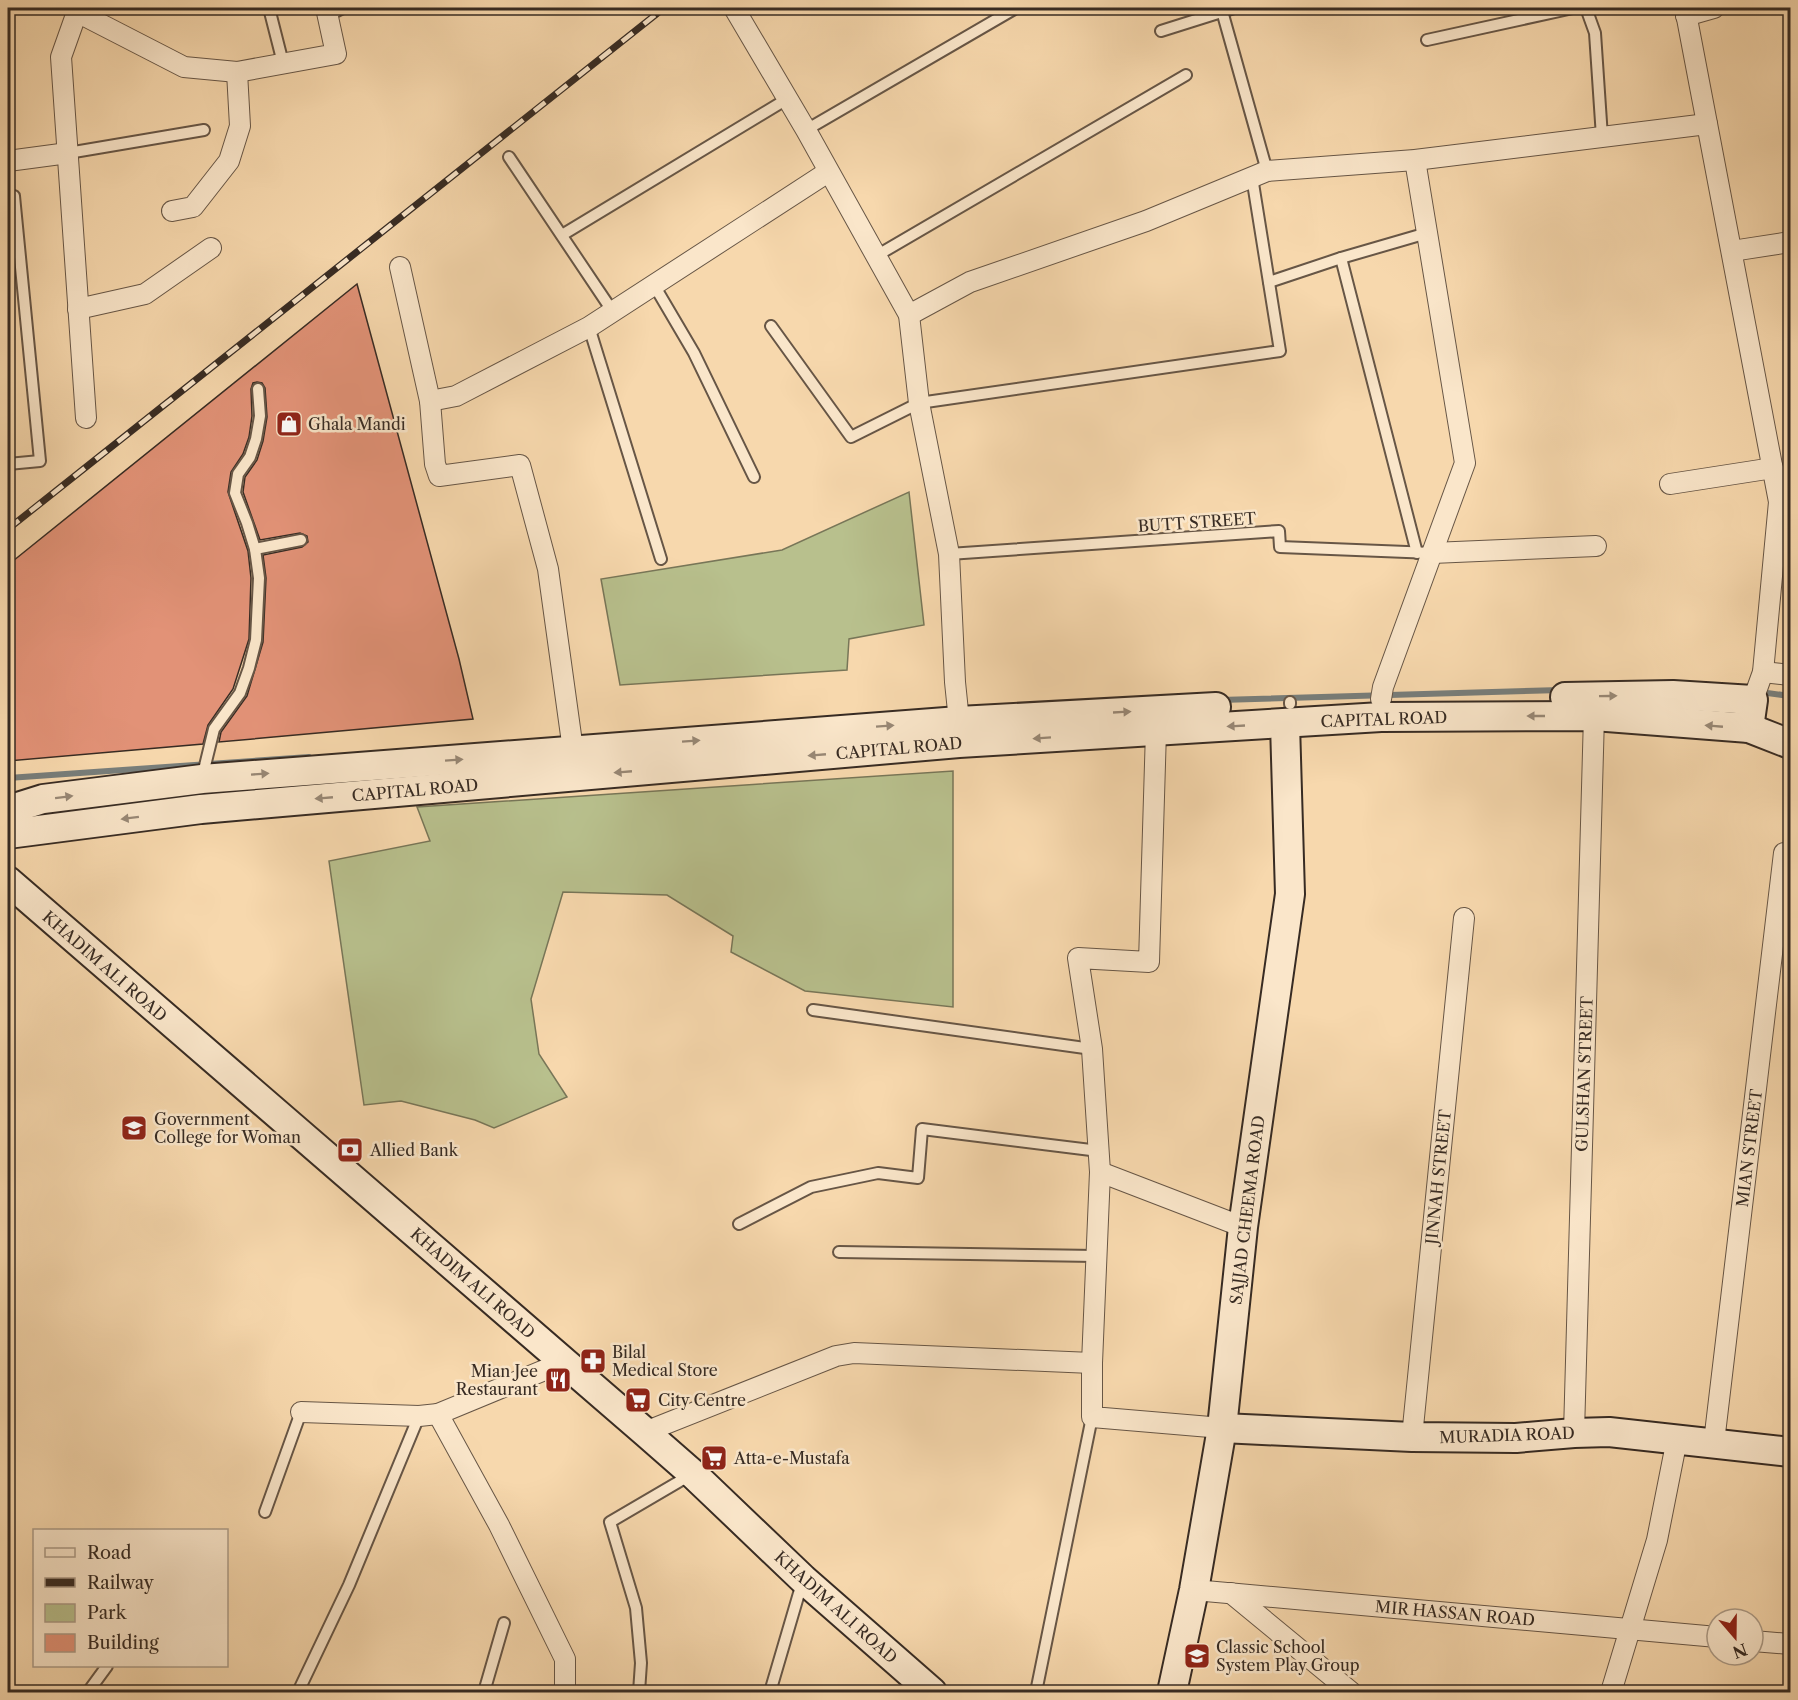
<svg xmlns="http://www.w3.org/2000/svg" width="1798" height="1700" font-family="'Libre Caslon Text',serif">
<style>
.green{fill:#b8c08d;stroke:#787658;stroke-width:1.5}
.lines{fill:none;stroke-linecap:round;stroke-linejoin:round}
.stream{stroke:#787e7b;stroke-width:6}
.building{fill:#e29277;stroke:#372b23;stroke-width:1.5}
.lane-casing{stroke:#675646;stroke-width:14}
.street-casing{stroke:#675646;stroke-width:22}
.secondary-casing{stroke:#372b23;stroke-width:32}
.lane{stroke:#fae6ca;stroke-width:10}
.street{stroke:#fae6ca;stroke-width:20}
.secondary{stroke:#fae6ca;stroke-width:28}
.rail-casing{stroke:#372b23;stroke-width:7}
.rail{stroke:#fae6ca;stroke-width:4.5;stroke-dasharray:14;stroke-linecap:butt}
.oneway{fill:#988876}
.labels{text-anchor:middle;dominant-baseline:central;stroke-width:5;stroke-linejoin:round;paint-order:stroke}
.poi-label{font-size:16px;fill:#372b23;stroke:#fae6ca;text-anchor:start}
.street-label{font-size:16px;fill:#372b23;stroke:#fae6ca}
</style>
<rect width="100%" height="100%" fill="#f7d8ad"/>
<filter id="stains"><feTurbulence type="fractalNoise" baseFrequency=".00333" numOctaves="4"/><feColorMatrix values="0 0 0 0 .2 0 0 0 0 .09 0 0 0 0 .02 0 0 0 .5 -.17"/></filter>
<radialGradient id="worn" r=".72"><stop offset=".6" stop-color="#630" stop-opacity="0"/><stop offset="1" stop-color="#630" stop-opacity=".3"/></radialGradient>
<!-- green -->
<g class="green">
<polygon points="909,492 924,625 849,639 847,670 620,685 601,579 782,550"/>
<polygon points="953,771 953,1007 805,991 731,952 733,936 667,895 563,892 531,999 539,1054 567,1097 494,1128 475,1120 401,1101 364,1105 329,861 430,841 417,807"/>
</g>
<g class="lines">
<!-- stream -->
<g class="stream">
<polyline points="1760,692 1790,696"/>
<polyline points="1220,700 1561,690"/>
<polyline points="8,778 309,757"/>
</g>
</g>
<!-- building -->
<polygon class="building" points="357,284 459,659 473,719 219,742 221,732 247,696 263,642 266,578 263,555 302,547 308,542 307,536 300,533 260,540 243,492 245,477 257,460 263,441 267,417 265,388 262,383 257,382 253,383 251,389 252,416 249,437 243,454 231,472 228,492 248,551 251,578 249,639 233,689 208,725 203,744 8,761 8,565"/>
<g class="lines">
<defs>
<g id="lane">
<polyline points="269,8 283,63"/>
<polyline points="1586,8 1595,33 1602,137"/>
<polyline points="1222,11 1267,171"/>
<polyline points="327,16 343,8"/>
<polyline points="1161,31 1234,8"/>
<polyline points="1427,40 1573,8"/>
<polyline points="806,130 1016,8"/>
<polyline points="68,153 204,130"/>
<polyline points="509,157 613,312"/>
<polyline points="562,235 787,99"/>
<polyline points="876,256 1186,75"/>
<polyline points="1341,258 1417,553"/>
<polyline points="1269,282 1341,258 1427,233"/>
<polyline points="654,285 694,353 754,477"/>
<polyline points="771,326 851,437 919,403 1280,351 1252,177"/>
<polyline points="589,327 661,559"/>
<polyline points="8,464 40,461 14,196"/>
<polyline points="255,549 301,540"/>
<polyline points="949,554 1279,531 1280,547 1432,553"/>
<polyline points="1290,702 1290,704"/>
<polyline points="202,778 214,729 240,693 249,668 256,640 259,578 255,549 247,523 235,493 238,474 250,457 256,439 260,416 258,389"/>
<polyline points="813,1010 1092,1049"/>
<polyline points="739,1224 811,1187 878,1173 918,1178 922,1129 1099,1151"/>
<polyline points="839,1252 1095,1256"/>
<polyline points="265,1512 301,1412"/>
<polyline points="88,1692 107,1666"/>
<polyline points="298,1692 349,1585 419,1416"/>
<polyline points="484,1692 504,1623"/>
<polyline points="639,1692 641,1663 636,1608 610,1522 692,1474"/>
<polyline points="770,1692 802,1583"/>
<polyline points="1036,1692 1092,1417"/>
</g>
<g id="street">
<polyline points="75,8 77,12 184,67 237,72 336,54 326,8"/>
<polyline points="734,8 806,130 909,315 919,403 949,554 955,682 959,721"/>
<polyline points="1685,8 1779,502 1763,672 1753,700"/>
<polyline points="77,12 61,57 86,418"/>
<polyline points="1686,16 1714,8"/>
<polyline points="8,161 68,153"/>
<polyline points="172,211 193,207 229,161 240,126 237,72"/>
<polyline points="1732,251 1790,242"/>
<polyline points="400,267 430,401 435,464 439,476 520,465 548,569 573,750"/>
<polyline points="78,309 145,294 211,248"/>
<polyline points="909,315 970,282 1146,221 1267,171 1415,160 1707,124"/>
<polyline points="430,401 456,396 589,327 828,172"/>
<polyline points="1670,484 1773,468"/>
<polyline points="1432,553 1596,546"/>
<polyline points="1763,672 1790,675"/>
<polyline points="1381,699 1383,687 1465,463 1415,160"/>
<polyline points="1156,731 1149,962 1078,958 1092,1049 1100,1172 1092,1363 1092,1417 1222,1428"/>
<polyline points="1100,1172 1243,1227"/>
<polyline points="301,1412 419,1416 438,1414 564,1362"/>
<polyline points="438,1414 499,1525 565,1659 565,1692"/>
<polyline points="645,1432 836,1356 854,1353 1092,1363"/>
<polyline points="1574,1433 1594,716"/>
<polyline points="1412,1437 1464,918"/>
<polyline points="1714,1442 1784,853"/>
<polyline points="1194,1590 1717,1637"/>
<polyline points="1231,1593 1351,1692"/>
<polyline points="1753,1641 1790,1644"/>
<polyline points="1611,1692 1657,1540 1677,1439"/>
</g>
<g id="secondary">
<polyline points="1565,697 1673,695 1753,700 1749,728"/>
<polyline points="8,810 43,799 202,779 959,721 1216,707"/>
<polyline points="8,834 201,809 959,743 1381,717 1594,716 1749,728 1790,744"/>
<polyline points="8,881 645,1432 693,1474 803,1579 932,1692"/>
<polyline points="1222,1428 1412,1437 1516,1438 1574,1433 1609,1432 1790,1452"/>
<polyline points="1172,1692 1194,1590 1222,1428 1243,1227 1290,894 1285,724"/>
</g>
</defs>
<!-- lane casing -->
<use href="#lane" class="lane-casing"/>
<!-- street casing -->
<use href="#street" class="street-casing"/>
<!-- secondary casing -->
<use href="#secondary" class="secondary-casing"/>
<!-- lane -->
<use href="#lane" class="lane"/>
<!-- street -->
<use href="#street" class="street"/>
<!-- secondary -->
<use href="#secondary" class="secondary"/>
<defs>
<polyline id="rail" points="8,529 664,8"/>
</defs>
<!-- rail casing -->
<use href="#rail" class="rail-casing"/>
<!-- rail -->
<use href="#rail" class="rail"/>
</g>
<!-- one-way arrows -->
<defs><path id="oneway-solid" d="M-6-.8H1V-3.2L6.5 0L1 3.2V.8H-6Z" transform="scale(1.5)"/></defs>
<g class="oneway">
<use href="#oneway-solid" transform="translate(1608 696) rotate(-1)"/>
<use href="#oneway-solid" transform="translate(1122 712) rotate(-3)"/>
<use href="#oneway-solid" transform="translate(1536 716) rotate(180)"/>
<use href="#oneway-solid" transform="translate(885 726) rotate(-4)"/>
<use href="#oneway-solid" transform="translate(1236 726) rotate(177)"/>
<use href="#oneway-solid" transform="translate(1714 726) rotate(-175)"/>
<use href="#oneway-solid" transform="translate(1042 738) rotate(176)"/>
<use href="#oneway-solid" transform="translate(691 741) rotate(-4)"/>
<use href="#oneway-solid" transform="translate(817 755) rotate(175)"/>
<use href="#oneway-solid" transform="translate(454 760) rotate(-4)"/>
<use href="#oneway-solid" transform="translate(623 772) rotate(175)"/>
<use href="#oneway-solid" transform="translate(260 774) rotate(-4)"/>
<use href="#oneway-solid" transform="translate(64 797) rotate(-7)"/>
<use href="#oneway-solid" transform="translate(324 798) rotate(175)"/>
<use href="#oneway-solid" transform="translate(130 818) rotate(173)"/>
</g>
<!-- icons -->
<defs>
<symbol id="shop-square" viewBox="-11 -11 22 22"><rect x="-9" y="-9" width="18" height="18" rx="4" fill="#8f2418" stroke="#fae6ca"/><path d="M-5-2.5h2.3a2.7 3.5 0 0 1 5.4 0H5L5.5 6h-11ZM-1.5-2.5h3a1.5 2.3 0 0 0-3 0Z" fill="#fff"/></symbol>
<symbol id="university-square" viewBox="-11 -11 22 22"><rect x="-9" y="-9" width="18" height="18" rx="4" fill="#8f2418" stroke="#fae6ca"/><path d="M0-5L7-2L0 1L-7-2ZM-4 1L0 2.5L4 1V4Q0 6-4 4Z" fill="#fff"/></symbol>
<symbol id="bank-square" viewBox="-11 -11 22 22"><rect x="-9" y="-9" width="18" height="18" rx="4" fill="#8f2418" stroke="#fae6ca"/><path d="M-6-4H6V4H-6ZM0-2.3a2.3 2.3 0 1 0 0 4.6a2.3 2.3 0 1 0 0-4.6Z" fill="#fff"/></symbol>
<symbol id="pharmacy-square" viewBox="-11 -11 22 22"><rect x="-9" y="-9" width="18" height="18" rx="4" fill="#8f2418" stroke="#fae6ca"/><path d="M-2-6h4v4h4v4h-4v4h-4v-4h-4v-4h4Z" fill="#fff"/></symbol>
<symbol id="restaurant-square" viewBox="-11 -11 22 22"><rect x="-9" y="-9" width="18" height="18" rx="4" fill="#8f2418" stroke="#fae6ca"/><path d="M-5-6h1v4h1v-4h1v4h1v-4h1v5L-1.5 .5V6h-2V.5L-5-1ZM5-6V6H3V1.5H1.5Q1.5-4 5-6Z" fill="#fff"/></symbol>
<symbol id="supermarket-square" viewBox="-11 -11 22 22"><rect x="-9" y="-9" width="18" height="18" rx="4" fill="#8f2418" stroke="#fae6ca"/><path d="M-6-5.5h2.5l.6 2H6L4.5 2H-2.5L-4.4-4H-6ZM-1.5 3.2a1.3 1.3 0 1 0 .1 0ZM3 3.2a1.3 1.3 0 1 0 .1 0Z" fill="#fff"/></symbol>
<symbol id="school-square" viewBox="-11 -11 22 22"><rect x="-9" y="-9" width="18" height="18" rx="4" fill="#8f2418" stroke="#fae6ca"/><path d="M0-5L7-2L0 1L-7-2ZM-4 1L0 2.5L4 1V4Q0 6-4 4Z" fill="#fff"/></symbol>
</defs>
<g fill-rule="evenodd">
<use href="#shop-square" x="274" y="409" width="30" height="30"/>
<use href="#university-square" x="119" y="1113" width="30" height="30"/>
<use href="#bank-square" x="335" y="1135" width="30" height="30"/>
<use href="#pharmacy-square" x="578" y="1346" width="30" height="30"/>
<use href="#restaurant-square" x="543" y="1365" width="30" height="30"/>
<use href="#supermarket-square" x="623" y="1385" width="30" height="30"/>
<use href="#supermarket-square" x="699" y="1443" width="30" height="30"/>
<use href="#school-square" x="1182" y="1641" width="30" height="30"/>
</g>
<g class="labels">
<!-- poi labels -->
<g class="poi-label">
<text x="308" y="424">Ghala Mandi</text>
<text x="154" y="1119">Government<tspan x="154" dy="18">College for Woman</tspan></text>
<text x="370" y="1150">Allied Bank</text>
<text x="612" y="1352">Bilal<tspan x="612" dy="18">Medical Store</tspan></text>
<text x="538" y="1371" text-anchor="end">Mian Jee<tspan x="538" dy="18">Restaurant</tspan></text>
<text x="658" y="1400">City Centre</text>
<text x="734" y="1458">Atta-e-Mustafa</text>
<text x="1216" y="1647">Classic School<tspan x="1216" dy="18">System Play Group</tspan></text>
</g>
<!-- street labels -->
<g class="street-label">
<text transform="translate(1197 522) rotate(-4)">BUTT STREET</text>
<text transform="translate(1384 719) rotate(-2)">CAPITAL ROAD</text>
<text transform="translate(899 748) rotate(-5)">CAPITAL ROAD</text>
<text transform="translate(415 790) rotate(-5)">CAPITAL ROAD</text>
<text transform="translate(105 966) rotate(41)">KHADIM ALI ROAD</text>
<text transform="translate(1584 1074) rotate(-88)">GULSHAN STREET</text>
<text transform="translate(1749 1148) rotate(-83)">MIAN STREET</text>
<text transform="translate(1438 1177) rotate(-84)">JINNAH STREET</text>
<text transform="translate(1247 1210) rotate(-83)">SAJJAD CHEEMA ROAD</text>
<text transform="translate(473 1283) rotate(41)">KHADIM ALI ROAD</text>
<text transform="translate(1507 1435) rotate(-2)">MURADIA ROAD</text>
<text transform="translate(836 1607) rotate(42)">KHADIM ALI ROAD</text>
<text transform="translate(1455 1613) rotate(5)">MIR HASSAN ROAD</text>
</g>
</g>
<!-- margin -->
<rect width="1798" height="1700" fill="none" stroke="#f7d8ad" stroke-width="30"/>
<rect x="9" y="9" width="1780" height="1682" fill="none" stroke="#372b23" stroke-width="3"/>
<rect x="15" y="15" width="1768" height="1670" fill="none" stroke="#372b23" stroke-width="1.5"/>
<!-- legend -->
<rect x="33" y="1529" width="195" height="138" fill="#fae6ca" stroke="#ac9b87" stroke-width="1.5"/>
<rect x="45" y="1548" width="30" height="9" fill="#fae6ca" stroke="#ac9b87" stroke-width="1.5"/>
<text x="87" y="1559" font-size="18" fill="#372b23">Road</text>
<rect x="45" y="1578" width="30" height="9" fill="#372b23" stroke="#ac9b87" stroke-width="1.5"/>
<text x="87" y="1589" font-size="18" fill="#372b23">Railway</text>
<rect x="45" y="1604" width="30" height="18" fill="#b8c08d" stroke="#ac9b87" stroke-width="1.5"/>
<text x="87" y="1619" font-size="18" fill="#372b23">Park</text>
<rect x="45" y="1634" width="30" height="18" fill="#e29277" stroke="#ac9b87" stroke-width="1.5"/>
<text x="87" y="1649" font-size="18" fill="#372b23">Building</text>
<!-- north arrow -->
<g transform="translate(1735 1637) rotate(160)"><circle r="28" fill="#fae6ca" stroke="#ac9b87" stroke-width="1.5"/>
<path d="M0-4.5L10 22L0 15L-10 22Z" fill="#8f2418"/>
<text y="-9" font-size="16" font-weight="bold" text-anchor="middle" fill="#372b23">N</text>
</g>
<rect width="100%" height="100%" filter="url(#stains)"/>
<rect width="100%" height="100%" fill="url(#worn)"/>
</svg>
